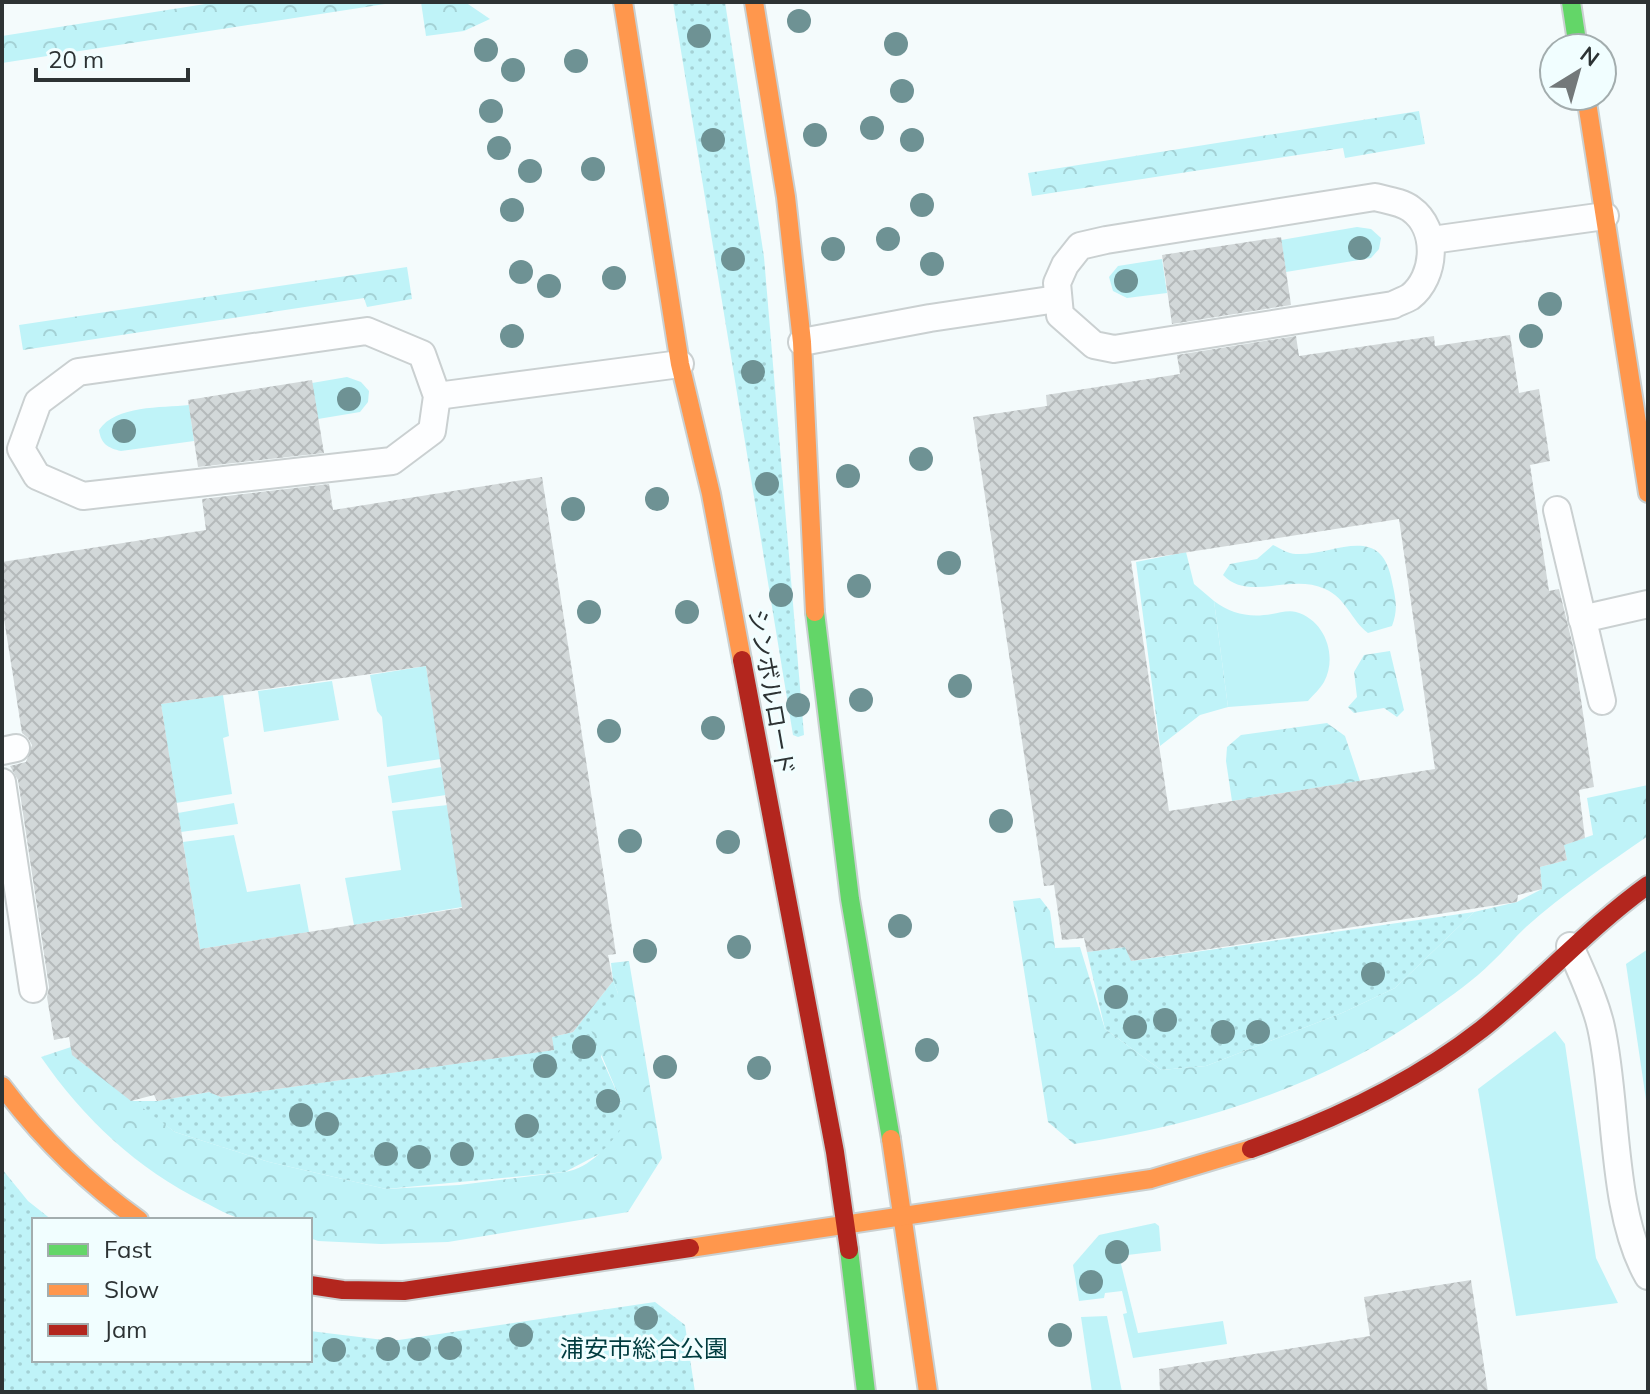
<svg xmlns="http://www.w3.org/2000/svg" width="1650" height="1394" font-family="Mulish,'Noto Sans JP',sans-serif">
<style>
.grass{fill:url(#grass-dots)}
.forest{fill:url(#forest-crowns)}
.garden{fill:#bff3f8}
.building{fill:url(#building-cross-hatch);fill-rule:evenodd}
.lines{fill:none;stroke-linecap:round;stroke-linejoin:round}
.lane-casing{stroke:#cad0d1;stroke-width:30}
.fast-casing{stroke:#cad0d1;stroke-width:22}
.slow-casing{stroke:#cad0d1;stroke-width:22}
.jam-casing{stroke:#cad0d1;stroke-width:22}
.lane{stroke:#fdfeff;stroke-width:26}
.fast{stroke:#63d668;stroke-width:18}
.slow{stroke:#ff974d;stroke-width:18}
.jam{stroke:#b3261e;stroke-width:18}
.tree{fill:#6e9294}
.labels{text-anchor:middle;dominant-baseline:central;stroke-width:6;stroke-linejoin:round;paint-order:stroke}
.street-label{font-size:24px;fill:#2d3334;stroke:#f1feff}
.park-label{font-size:24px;fill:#003c3f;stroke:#f1feff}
</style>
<defs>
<pattern id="grass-dots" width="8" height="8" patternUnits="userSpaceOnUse" patternTransform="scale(2)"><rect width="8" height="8" fill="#bff3f8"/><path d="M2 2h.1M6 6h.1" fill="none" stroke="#a4d1d5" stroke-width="1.8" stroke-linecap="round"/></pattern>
<pattern id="forest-crowns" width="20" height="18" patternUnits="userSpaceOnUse" patternTransform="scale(2)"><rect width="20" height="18" fill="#bff3f8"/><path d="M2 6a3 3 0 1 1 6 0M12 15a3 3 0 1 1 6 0" fill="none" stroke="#a4d1d5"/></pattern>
<pattern id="building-cross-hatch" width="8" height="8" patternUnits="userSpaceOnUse" patternTransform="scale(2)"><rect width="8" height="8" fill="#d2d8d9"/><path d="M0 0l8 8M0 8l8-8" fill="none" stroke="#b5babb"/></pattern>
</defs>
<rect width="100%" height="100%" fill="#f4fbfc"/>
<!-- grass -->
<g class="grass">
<polygon points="673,2 725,2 764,257 804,735 798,737 793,735"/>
<polygon points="1474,912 1395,988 1342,1013 1206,1066 1161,1070 1105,1029 1087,952 1125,947 1132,961"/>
<polygon points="613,981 618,993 601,1057 622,1104 623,1128 603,1152 565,1172 386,1189 269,1162 175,1132 131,1101 157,1101 209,1092 221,1097 553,1050 552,1037 573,1032"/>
<polygon points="2,1169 28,1201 52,1220 34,1220 34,1360 310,1360 310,1331 392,1341 655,1302 685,1325 695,1392 2,1392"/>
</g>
<!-- forest -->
<g class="forest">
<polygon points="218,2 398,2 2,63 2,36"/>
<polygon points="421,2 465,2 490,19 464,31 426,36"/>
<polygon points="1419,111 1425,144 1345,158 1343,148 1032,196 1028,173"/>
<polygon points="407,267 412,299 367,307 364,298 23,350 19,325"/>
<path d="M1273,545C1280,548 1288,554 1296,554C1333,556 1379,523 1391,577C1395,596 1399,608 1392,626L1368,633C1351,620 1346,598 1325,589C1290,573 1249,602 1223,575L1230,564L1257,559Z"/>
<polygon points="1186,552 1194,584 1214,601 1228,707 1200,715 1160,746 1136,562"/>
<polygon points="1390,651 1404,710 1397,717 1384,708 1354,713 1348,707 1357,697 1354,672 1364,655"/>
<polygon points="1327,723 1345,736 1360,781 1232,801 1226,761 1227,747 1241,735"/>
<path d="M1648,785V836C1606,865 1564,893 1526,927C1514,938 1504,951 1492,962C1474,980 1451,996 1430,1011C1324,1086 1201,1125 1074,1144L1048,1122L1013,901L1040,898L1050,911L1055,948L1080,947L1105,1029L1161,1070L1206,1066L1342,1013L1395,988L1474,912L1517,902L1542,889L1540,867L1567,860L1564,845L1593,835L1587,798Z"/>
<path d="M629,961L662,1158L628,1212L448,1242L381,1244L318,1241L310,1238V1220C289,1220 263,1224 243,1219C229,1216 216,1208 204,1202C137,1169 83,1118 41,1057L74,1046L81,1062L175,1132L269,1162L386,1189L459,1185L565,1172C590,1168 608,1146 622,1128V1104L591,1030L618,993L613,981L611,963Z"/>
</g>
<!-- garden -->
<g class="garden">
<polygon points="1357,227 1371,229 1381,238 1379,249 1371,258 1286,272 1281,240"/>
<polygon points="1162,259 1167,293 1127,298 1113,291 1109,277 1118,266"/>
<polygon points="347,377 361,382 369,391 368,402 360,412 318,419 312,383"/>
<path d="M189,405L194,441L121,451C108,448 101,444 99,430C116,405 161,408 189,405Z"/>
<path d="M1214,601C1232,614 1249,618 1272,614C1279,613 1288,610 1296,612C1325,620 1338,656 1324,682C1320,689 1313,695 1308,701L1228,707Z"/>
<polygon points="426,666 441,759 387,767 382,717 377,711 370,675"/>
<polygon points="332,681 339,720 264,732 258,691"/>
<polygon points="223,695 229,736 223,738 232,794 176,803 161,704"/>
<polygon points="442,767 446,795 392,803 388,776"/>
<polygon points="234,803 238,824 181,832 178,813"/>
<polygon points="448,805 462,907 354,925 345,878 401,870 392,811"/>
<polygon points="234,835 247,892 300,884 309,932 200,949 183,842"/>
<polygon points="1648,949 1648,1113 1626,964"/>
<polygon points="1555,1031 1565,1044 1596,1258 1618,1303 1516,1316 1478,1089"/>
<polygon points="1155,1223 1159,1226 1161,1251 1119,1256 1138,1333 1223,1321 1227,1344 1133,1358 1123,1314 1127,1313 1122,1291 1105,1293 1104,1298 1079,1301 1073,1265 1099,1235"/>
<polygon points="1107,1316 1122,1392 1092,1392 1081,1317"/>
</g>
<!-- building -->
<g class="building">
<polygon points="1281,237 1291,305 1172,324 1162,255"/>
<path d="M1510,335L1519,393L1539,389L1550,461L1530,465L1549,591L1559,589L1573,646L1594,787L1579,790L1585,838L1564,845L1567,860L1540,867L1542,889L1518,895L1517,902L1131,961L1125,947L1087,952L1084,938L1062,940L1054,885L1044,886L973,417L1047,406L1046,395L1180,374L1177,355L1296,336L1299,356L1434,336L1435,346ZM1399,519L1435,769L1169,811L1131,561Z"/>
<polygon points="312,380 324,453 198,467 188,400"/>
<path d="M542,477L616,954L608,955L613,981L573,1032L552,1037L554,1050L221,1097L209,1092L157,1101L154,1095L131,1101L72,1055L69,1037L54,1040L47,997L49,987L18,780L10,766L26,762L32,745L28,738L22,733L2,606V562L206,530L202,499L329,484L333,510ZM426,666L462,908L200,949L161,704Z"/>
<polygon points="1471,1280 1488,1392 1160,1392 1159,1369 1370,1336 1364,1297"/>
</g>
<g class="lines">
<defs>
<g id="lane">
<path d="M1375,197C1386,200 1402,202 1411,209C1439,229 1436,277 1410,297C1405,300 1398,302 1393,305L1114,349L1094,345L1060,315L1057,283L1065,265L1080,246L1106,240Z"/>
<polyline points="1432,240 1605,216"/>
<polygon points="367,331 422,354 437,396 432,431 392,461 83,496 37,476 21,449 38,402 78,372"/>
<polyline points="802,342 930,318 1057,299"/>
<polyline points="437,396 680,364"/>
<polyline points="1557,510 1602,701"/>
<polyline points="1582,619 1648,604"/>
<polyline points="2,751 16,748"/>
<polyline points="2,782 33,989"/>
<path d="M1570,946C1581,972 1595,1000 1601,1027C1618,1102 1610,1210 1648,1276"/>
</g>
<g id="fast">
<polyline points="1571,2 1578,48"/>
<polyline points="815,612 850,899 891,1139"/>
<polyline points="849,1250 866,1392"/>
</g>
<g id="slow">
<polyline points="623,2 680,364 711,494 742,660"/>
<polyline points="754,2 786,197 802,342 815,612"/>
<polyline points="1586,96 1648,493"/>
<path d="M2,1086C41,1138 86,1182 139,1220"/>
<polyline points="891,1139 928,1392"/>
<polyline points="690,1248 1151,1179 1251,1149"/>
</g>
<g id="jam">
<polyline points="742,660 835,1152 849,1250"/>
<path d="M1251,1149C1334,1120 1413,1083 1482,1029C1540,983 1588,928 1648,885"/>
<polyline points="310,1285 343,1290 404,1291 690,1248"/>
</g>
</defs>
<!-- lane casing -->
<use href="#lane" class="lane-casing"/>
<!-- fast casing -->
<use href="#fast" class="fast-casing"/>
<!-- slow casing -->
<use href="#slow" class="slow-casing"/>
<!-- jam casing -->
<use href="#jam" class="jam-casing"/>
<!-- lane -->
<use href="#lane" class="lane"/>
<!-- fast -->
<use href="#fast" class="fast"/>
<!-- slow -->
<use href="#slow" class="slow"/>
<!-- jam -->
<use href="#jam" class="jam"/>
</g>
<!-- trees -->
<g class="tree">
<circle cx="799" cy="21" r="12"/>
<circle cx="699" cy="36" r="12"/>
<circle cx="896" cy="44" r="12"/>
<circle cx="486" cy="50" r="12"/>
<circle cx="576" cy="61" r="12"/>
<circle cx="513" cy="70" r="12"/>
<circle cx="902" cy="91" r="12"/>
<circle cx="491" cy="111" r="12"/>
<circle cx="872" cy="128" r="12"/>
<circle cx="815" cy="135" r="12"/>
<circle cx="713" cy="140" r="12"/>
<circle cx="912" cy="140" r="12"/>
<circle cx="499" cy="148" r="12"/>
<circle cx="593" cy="169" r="12"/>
<circle cx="530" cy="171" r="12"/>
<circle cx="922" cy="205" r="12"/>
<circle cx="512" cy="210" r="12"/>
<circle cx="888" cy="239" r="12"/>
<circle cx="1360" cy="248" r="12"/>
<circle cx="833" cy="249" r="12"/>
<circle cx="733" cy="259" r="12"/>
<circle cx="932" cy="264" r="12"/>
<circle cx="521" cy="272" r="12"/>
<circle cx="614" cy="278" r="12"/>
<circle cx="1126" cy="281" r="12"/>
<circle cx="549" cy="286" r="12"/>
<circle cx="1550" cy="304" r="12"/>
<circle cx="512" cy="336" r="12"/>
<circle cx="1531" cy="336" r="12"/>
<circle cx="753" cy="372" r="12"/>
<circle cx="349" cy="399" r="12"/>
<circle cx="124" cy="431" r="12"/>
<circle cx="921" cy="459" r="12"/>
<circle cx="848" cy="476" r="12"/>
<circle cx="767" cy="484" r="12"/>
<circle cx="657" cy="499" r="12"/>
<circle cx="573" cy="509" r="12"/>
<circle cx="949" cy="563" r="12"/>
<circle cx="859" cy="586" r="12"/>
<circle cx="781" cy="595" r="12"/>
<circle cx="589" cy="612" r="12"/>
<circle cx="687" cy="612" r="12"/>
<circle cx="960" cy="686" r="12"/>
<circle cx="861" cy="700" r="12"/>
<circle cx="798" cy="705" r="12"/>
<circle cx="713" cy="728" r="12"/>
<circle cx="609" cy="731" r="12"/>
<circle cx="1001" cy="821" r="12"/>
<circle cx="630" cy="841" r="12"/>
<circle cx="728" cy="842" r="12"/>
<circle cx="900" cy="926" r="12"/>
<circle cx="739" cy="947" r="12"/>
<circle cx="645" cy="951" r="12"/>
<circle cx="1373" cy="974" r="12"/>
<circle cx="1116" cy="997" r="12"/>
<circle cx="1165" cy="1020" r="12"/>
<circle cx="1135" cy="1027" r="12"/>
<circle cx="1223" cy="1032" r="12"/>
<circle cx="1258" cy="1032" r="12"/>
<circle cx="584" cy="1047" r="12"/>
<circle cx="927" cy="1050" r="12"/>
<circle cx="545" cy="1066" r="12"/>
<circle cx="665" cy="1067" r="12"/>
<circle cx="759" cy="1068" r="12"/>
<circle cx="608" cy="1101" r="12"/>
<circle cx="301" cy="1115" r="12"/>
<circle cx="327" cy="1124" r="12"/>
<circle cx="527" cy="1126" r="12"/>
<circle cx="386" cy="1154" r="12"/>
<circle cx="462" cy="1154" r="12"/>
<circle cx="419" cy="1157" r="12"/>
<circle cx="1117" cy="1252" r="12"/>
<circle cx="1091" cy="1282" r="12"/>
<circle cx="646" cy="1318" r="12"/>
<circle cx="521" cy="1335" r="12"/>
<circle cx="1060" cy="1335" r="12"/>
<circle cx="450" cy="1348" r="12"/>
<circle cx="388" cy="1349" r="12"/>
<circle cx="419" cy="1349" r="12"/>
<circle cx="334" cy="1350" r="12"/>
</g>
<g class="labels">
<!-- street labels -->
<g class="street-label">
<text transform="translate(772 692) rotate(80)">シンボルロード</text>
</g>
<!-- park labels -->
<g class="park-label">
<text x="644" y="1348">浦安市総合公園</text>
</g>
</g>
<!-- border -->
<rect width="1650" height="1394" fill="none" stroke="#2d3334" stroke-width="8"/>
<!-- legend -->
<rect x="32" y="1218" width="280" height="144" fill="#f1feff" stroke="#a3adae" stroke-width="2"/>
<rect x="48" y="1244" width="40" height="12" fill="#63d668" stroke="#a3adae" stroke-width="2"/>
<text x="104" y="1258" font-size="24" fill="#2d3334">Fast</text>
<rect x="48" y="1284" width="40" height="12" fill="#ff974d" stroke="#a3adae" stroke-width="2"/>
<text x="104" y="1298" font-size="24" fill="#2d3334">Slow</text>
<rect x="48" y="1324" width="40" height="12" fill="#b3261e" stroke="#a3adae" stroke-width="2"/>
<text x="104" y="1338" font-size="24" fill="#2d3334">Jam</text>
<!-- north arrow -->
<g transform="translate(1578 72) rotate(37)"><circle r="38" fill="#f1feff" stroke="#a3adae" stroke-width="2"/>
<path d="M0-6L14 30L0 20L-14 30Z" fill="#73797a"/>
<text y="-12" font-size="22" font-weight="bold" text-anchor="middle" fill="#2d3334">N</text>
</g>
<!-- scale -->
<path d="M36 68v12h152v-12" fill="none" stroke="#2d3334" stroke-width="4"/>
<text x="48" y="68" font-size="24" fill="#2d3334" stroke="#f1feff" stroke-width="6" paint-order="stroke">20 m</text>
</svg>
